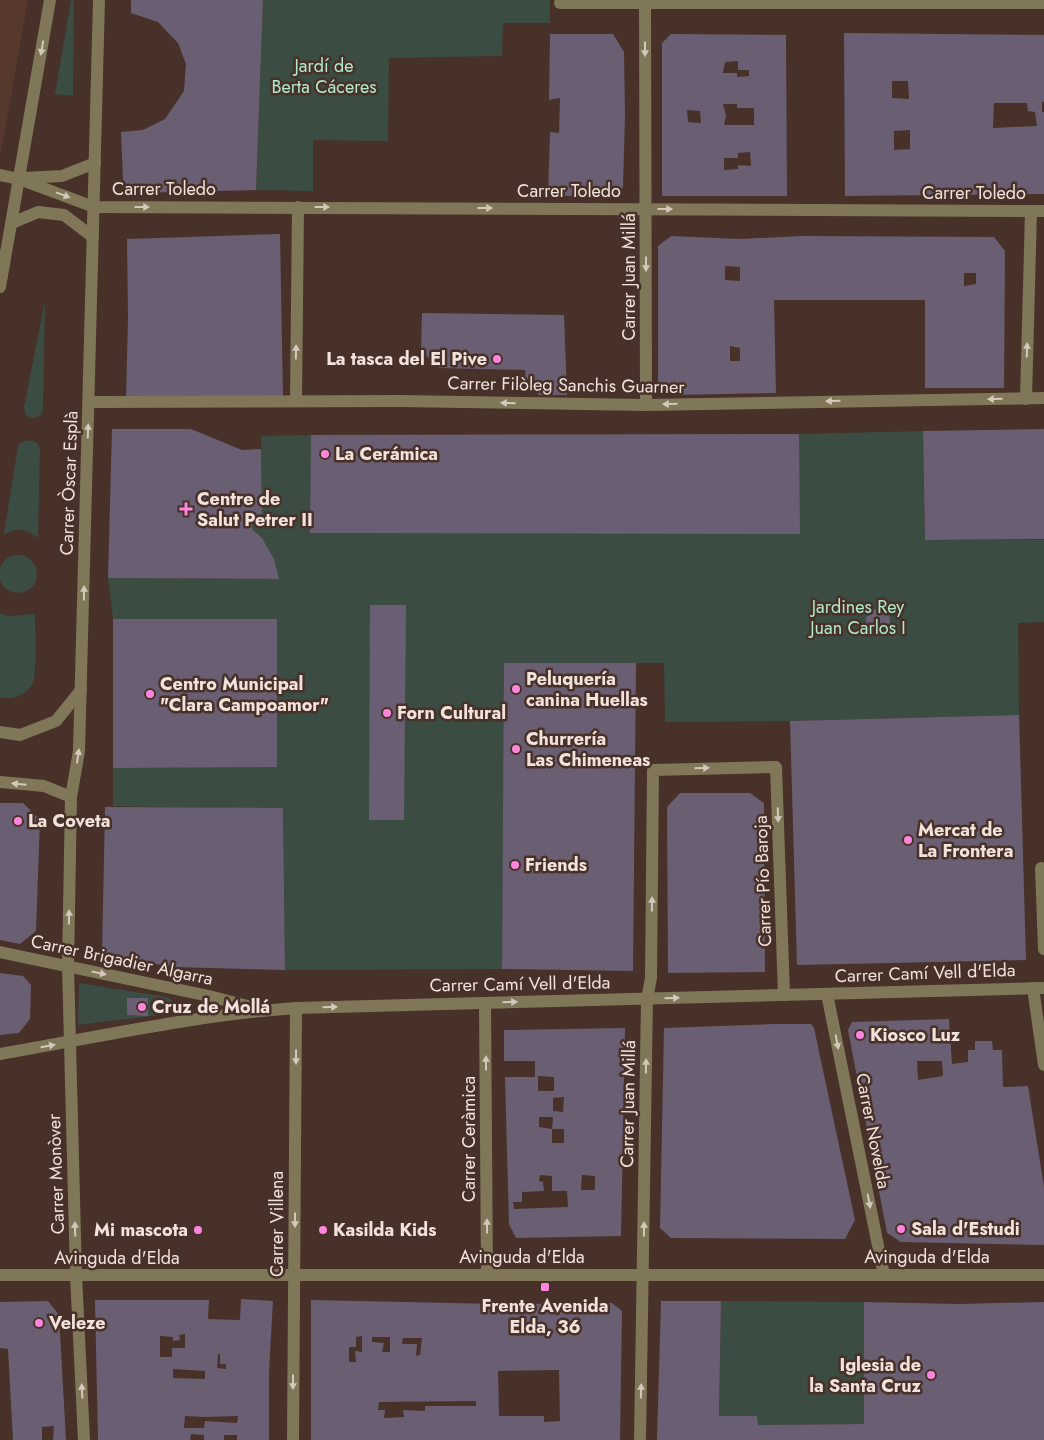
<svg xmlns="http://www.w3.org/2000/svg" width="1044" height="1440" font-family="Jost,sans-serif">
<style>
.built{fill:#56382d}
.green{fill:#3b4c43}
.building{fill:#6a5e73;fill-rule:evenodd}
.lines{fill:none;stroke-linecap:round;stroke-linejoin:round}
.minor{stroke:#7f7758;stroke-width:12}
.oneway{fill:#d4c7bb}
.poi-dot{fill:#ff85de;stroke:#473128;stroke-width:2}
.labels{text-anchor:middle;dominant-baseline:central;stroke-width:5;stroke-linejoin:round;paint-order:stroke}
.park-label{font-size:18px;fill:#b0eacd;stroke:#473128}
.street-label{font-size:18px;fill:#f1e2dc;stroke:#473128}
.poi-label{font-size:18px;font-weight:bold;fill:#f1e2dc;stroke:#473128;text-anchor:start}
</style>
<rect width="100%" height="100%" fill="#473128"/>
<!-- built -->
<polygon class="built" points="0,0 28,0 1,153 0,152"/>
<!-- green -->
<g class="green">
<polygon points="71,0 74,0 73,96 55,94"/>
<polygon points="263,0 550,0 550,23 503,23 502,56 389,58 388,141 313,140 313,191 256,190"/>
<path d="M45,301L43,410L40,416L35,418C27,417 25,415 24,407Z"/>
<path d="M923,431L925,540H1044V622L1018,623L1019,715L790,721L665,722L664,663H505L502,969L285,970L283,809L113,806V768L277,767V619H113L108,578L278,579C274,557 269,545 252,529L253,515L262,514L261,436L311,435V533L799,534V434Z"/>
<path d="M30,440L37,443L40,448L38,538C24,529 20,527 4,534L18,446L21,442Z"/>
<circle cx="18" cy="574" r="19"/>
<path d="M0,613L8,616L35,614C35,632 37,660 34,678C32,693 14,701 0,697Z"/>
<polygon points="79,983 167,997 173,1001 172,1009 168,1014 78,1025"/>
<polygon points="721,1301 864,1302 864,1424 758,1425 757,1416 719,1416"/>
</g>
<!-- building -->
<g class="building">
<polygon points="131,0 263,0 256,190 136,193 123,180 121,132 143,130 165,119 184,91 186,64 178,43 158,22 131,13"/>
<path d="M844,33L1044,35V102H1042V112H1044V194L845,196ZM892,81H908L909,99L892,98ZM994,103H1027L1028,111L1035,112L1037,126L993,128ZM910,130V149L894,150V131Z"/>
<polygon points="550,34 613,34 624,52 625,116 623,187 616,196 548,196 550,132 559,133 560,98 549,100"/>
<path d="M671,34L786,35L787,196H662V43ZM738,61V70H749V76L737,77V73H723L725,62ZM723,104H737V108H754V125H724L726,116ZM687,110L700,111L701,123L688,122ZM750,152L751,166L738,165V169L724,170V158H738V153Z"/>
<polygon points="280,234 283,396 126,396 128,318 127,239"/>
<path d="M671,236L740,239L802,236L994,237L1005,251L1004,388H925V300H774L776,393L675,395L658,383V246ZM725,266L740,267V281L725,280ZM964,273H976V284L964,286ZM730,346L740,348V361H730Z"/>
<polygon points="422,313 564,315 567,395 539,395 526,383 525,370 439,368 429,359 421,348"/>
<polygon points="112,429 191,429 242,450 261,449 262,514 253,515 252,529 262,538 274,559 279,579 108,578"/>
<polygon points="1044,429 1044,539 925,540 923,431"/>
<polygon points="799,434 800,534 310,533 311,435"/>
<polygon points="370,605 406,605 404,820 369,820"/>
<circle cx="878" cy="621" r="12"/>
<polygon points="113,619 277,619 277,767 113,768"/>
<polygon points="504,663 636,663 633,971 502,969"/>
<polygon points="1019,715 1026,960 797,965 790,721"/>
<polygon points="680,793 750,793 764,803 765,972 668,973 667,807"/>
<polygon points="0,803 23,803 40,820 36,931 20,944 0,940"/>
<polygon points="105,807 283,808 285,970 172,967 102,954"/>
<polygon points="0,973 23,976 31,985 30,1019 19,1033 0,1035"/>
<polygon points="127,998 148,998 148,1016 127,1015"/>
<path d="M949,1019L952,1064L968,1062V1050H975V1041H992L993,1050H1002L1003,1087L1028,1086L1044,1187V1245L901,1242L887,1233L848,1030L852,1022ZM917,1061H942L943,1076L918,1080Z"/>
<polygon points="775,1024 811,1024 814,1028 855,1220 845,1239 671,1238 660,1228 664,1028"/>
<path d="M625,1028L621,1236L516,1238L509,1224L505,1077H535V1061H504V1030ZM538,1076L554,1077V1091H538ZM564,1097L563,1112L553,1111V1098ZM539,1117H553L552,1129H564V1143H552V1129L539,1127ZM540,1175L552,1176V1191H567L568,1207L514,1209L513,1202H522V1192L544,1191L543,1182L539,1181ZM582,1175L595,1176V1190H581Z"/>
<path d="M241,1299L273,1301L269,1371V1440H237V1435H224V1440H204V1435L191,1434L190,1440H98L95,1300H209L208,1319L240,1320ZM185,1334V1348H172V1357H160V1336L173,1337V1341L180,1340L179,1335ZM218,1354H220V1364H226V1369L217,1368ZM173,1369L205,1371V1379L173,1378ZM185,1416L204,1417L238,1416L237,1423L205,1421L204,1428H184Z"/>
<path d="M311,1300L498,1304L612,1303L622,1311L620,1440H311ZM362,1336V1352L355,1351L356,1362H349V1347H356V1337ZM372,1337H390V1352H382L384,1343L372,1342ZM403,1338H422L420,1355L416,1356L417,1344H402ZM559,1370L560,1421L544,1422V1416H499L498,1371ZM476,1401V1406H425V1411L403,1410L404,1417L384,1418L385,1410H378L379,1402Z"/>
<polygon points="48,1301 59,1315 66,1440 53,1440 54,1426 42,1427 42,1440 13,1440 8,1349 0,1348 0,1302"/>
<polygon points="661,1301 721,1301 719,1416 757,1416 758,1425 864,1424 864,1302 959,1304 1044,1302 1044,1440 657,1440"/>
</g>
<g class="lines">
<!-- minor -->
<g class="minor">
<polyline points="645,0 646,405"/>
<polyline points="560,3 1044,3"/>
<polyline points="0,175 19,179 94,207 1044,211"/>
<polyline points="24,178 62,176 95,163"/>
<polyline points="12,223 38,212 64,215 93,237"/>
<polyline points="0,287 50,0"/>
<polyline points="1026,399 1031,211"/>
<polyline points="296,401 298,207"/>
<polyline points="89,402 401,401 646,405 1044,398"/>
<polyline points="0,732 20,735 56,721 81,690"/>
<polyline points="0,782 44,786 71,797"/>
<polyline points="1041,868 1044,949"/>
<polyline points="0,952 209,996 259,1009"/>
<polyline points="1033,988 1044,1065"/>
<polyline points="827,994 884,1275"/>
<polyline points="485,1003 487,1275"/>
<path d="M0,1054C98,1037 196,1015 296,1008L1044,988"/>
<polyline points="0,1275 1044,1275"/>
<polyline points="84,1440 76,1275 68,966 71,797 79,751 99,0"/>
<polyline points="293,1440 296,1008"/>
<polyline points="640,1440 647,999 651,978 653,770 776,767 784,995"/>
</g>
</g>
<!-- one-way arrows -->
<defs><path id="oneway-solid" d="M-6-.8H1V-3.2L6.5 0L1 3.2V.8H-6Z" transform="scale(1.25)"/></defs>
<g class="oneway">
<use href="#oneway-solid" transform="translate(42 48) rotate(100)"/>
<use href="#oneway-solid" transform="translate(645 49) rotate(90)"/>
<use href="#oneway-solid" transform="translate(63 195) rotate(20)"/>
<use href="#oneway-solid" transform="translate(142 207)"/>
<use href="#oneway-solid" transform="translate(322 207)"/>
<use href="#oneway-solid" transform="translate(485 208)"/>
<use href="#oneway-solid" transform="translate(665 209)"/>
<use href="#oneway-solid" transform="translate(646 264) rotate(90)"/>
<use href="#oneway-solid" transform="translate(1027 350) rotate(-88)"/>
<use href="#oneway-solid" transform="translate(296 352) rotate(-89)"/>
<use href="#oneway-solid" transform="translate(995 399) rotate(179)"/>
<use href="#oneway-solid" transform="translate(833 401) rotate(179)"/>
<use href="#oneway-solid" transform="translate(508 403) rotate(-179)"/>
<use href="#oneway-solid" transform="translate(670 404) rotate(179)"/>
<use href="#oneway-solid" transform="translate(88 431) rotate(-88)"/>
<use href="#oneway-solid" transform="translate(84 593) rotate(-89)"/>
<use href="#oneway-solid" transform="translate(78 756) rotate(-82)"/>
<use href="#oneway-solid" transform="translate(702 768) rotate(-1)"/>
<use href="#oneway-solid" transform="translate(19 784) rotate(-175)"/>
<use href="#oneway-solid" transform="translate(778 815) rotate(88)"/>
<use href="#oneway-solid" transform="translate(652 904) rotate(-89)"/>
<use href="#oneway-solid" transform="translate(69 917) rotate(-89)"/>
<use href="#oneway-solid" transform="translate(99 973) rotate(12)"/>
<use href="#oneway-solid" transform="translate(672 998) rotate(-2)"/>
<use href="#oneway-solid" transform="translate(510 1002) rotate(-2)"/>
<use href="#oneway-solid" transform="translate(330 1007) rotate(-2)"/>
<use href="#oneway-solid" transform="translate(837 1042) rotate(79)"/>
<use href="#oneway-solid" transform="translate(48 1046) rotate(-10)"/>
<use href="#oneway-solid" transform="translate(296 1057) rotate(90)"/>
<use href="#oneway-solid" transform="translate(486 1063) rotate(-90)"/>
<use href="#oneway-solid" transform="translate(646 1066) rotate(-89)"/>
<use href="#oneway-solid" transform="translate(869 1201) rotate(79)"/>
<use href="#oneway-solid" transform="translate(295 1220) rotate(90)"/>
<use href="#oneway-solid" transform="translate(487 1226) rotate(-90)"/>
<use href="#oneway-solid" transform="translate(75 1229) rotate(-92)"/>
<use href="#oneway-solid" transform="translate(644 1229) rotate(-89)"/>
<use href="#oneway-solid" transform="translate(293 1382) rotate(90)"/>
<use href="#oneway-solid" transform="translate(82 1391) rotate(-93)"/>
<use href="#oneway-solid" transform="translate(641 1391) rotate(-89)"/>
</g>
<!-- markers -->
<g class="poi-dot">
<circle cx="497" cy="359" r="5"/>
<circle cx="325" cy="454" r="5"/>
<path d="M183.5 501.5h5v5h5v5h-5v5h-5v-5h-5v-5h5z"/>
<circle cx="516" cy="689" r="5"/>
<circle cx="150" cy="694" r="5"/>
<circle cx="387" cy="713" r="5"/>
<circle cx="516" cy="749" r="5"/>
<circle cx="18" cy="821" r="5"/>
<circle cx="908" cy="840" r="5"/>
<circle cx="515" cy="865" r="5"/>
<circle cx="142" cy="1007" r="5"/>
<circle cx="860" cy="1035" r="5"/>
<circle cx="901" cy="1229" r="5"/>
<circle cx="198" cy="1230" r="5"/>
<circle cx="323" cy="1230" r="5"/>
<rect x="540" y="1282" width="10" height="10" rx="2.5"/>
<circle cx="39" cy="1323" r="5"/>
<circle cx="931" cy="1375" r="5"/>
</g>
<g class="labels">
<!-- park labels -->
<g class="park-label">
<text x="324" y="66">Jardí de<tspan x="324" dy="21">Berta Cáceres</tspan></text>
<text x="858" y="607">Jardines Rey<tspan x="858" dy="21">Juan Carlos I</tspan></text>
</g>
<!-- street labels -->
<g class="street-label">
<text x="164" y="189">Carrer Toledo</text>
<text x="569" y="191">Carrer Toledo</text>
<text x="974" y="193">Carrer Toledo</text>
<text transform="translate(629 277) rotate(-90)">Carrer Juan Millá</text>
<text transform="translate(566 385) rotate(1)">Carrer Filòleg Sanchis Guarner</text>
<text transform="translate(69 483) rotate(-88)">Carrer Òscar Esplà</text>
<text transform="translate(763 881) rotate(-92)">Carrer Pío Baroja</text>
<text transform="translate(122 960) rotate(12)">Carrer Brigadier Algarra</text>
<text transform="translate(925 973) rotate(-2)">Carrer Camí Vell d'Elda</text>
<text transform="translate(520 984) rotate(-1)">Carrer Camí Vell d'Elda</text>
<text transform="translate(628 1104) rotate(-89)">Carrer Juan Millá</text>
<text transform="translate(873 1131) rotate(79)">Carrer Novelda</text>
<text transform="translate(469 1139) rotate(-90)">Carrer Ceràmica</text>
<text transform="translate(56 1174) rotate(-92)">Carrer Monòver</text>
<text transform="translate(277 1224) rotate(-90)">Carrer Villena</text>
<text x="522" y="1257">Avinguda d'Elda</text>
<text x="927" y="1257">Avinguda d'Elda</text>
<text x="117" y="1258">Avinguda d'Elda</text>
</g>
<!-- poi labels -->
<g class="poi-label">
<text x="487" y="359" text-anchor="end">La tasca del El Pive</text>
<text x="335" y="454">La Cerámica</text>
<text x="197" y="499">Centre de<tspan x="197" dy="21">Salut Petrer II</tspan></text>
<text x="526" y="679">Peluquería<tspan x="526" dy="21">canina Huellas</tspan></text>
<text x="160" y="684">Centro Municipal<tspan x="160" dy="21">"Clara Campoamor"</tspan></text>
<text x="397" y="713">Forn Cultural</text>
<text x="526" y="739">Churrería<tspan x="526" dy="21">Las Chimeneas</tspan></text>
<text x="28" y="821">La Coveta</text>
<text x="918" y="830">Mercat de<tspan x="918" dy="21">La Frontera</tspan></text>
<text x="525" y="865">Friends</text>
<text x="152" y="1007">Cruz de Mollá</text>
<text x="870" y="1035">Kiosco Luz</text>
<text x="911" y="1229">Sala d'Estudi</text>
<text x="188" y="1230" text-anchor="end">Mi mascota</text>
<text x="333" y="1230">Kasilda Kids</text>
<text x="545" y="1306" text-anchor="middle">Frente Avenida<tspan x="545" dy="21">Elda, 36</tspan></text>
<text x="49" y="1323">Veleze</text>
<text x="921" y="1365" text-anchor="end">Iglesia de<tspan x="921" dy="21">la Santa Cruz</tspan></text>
</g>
</g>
</svg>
